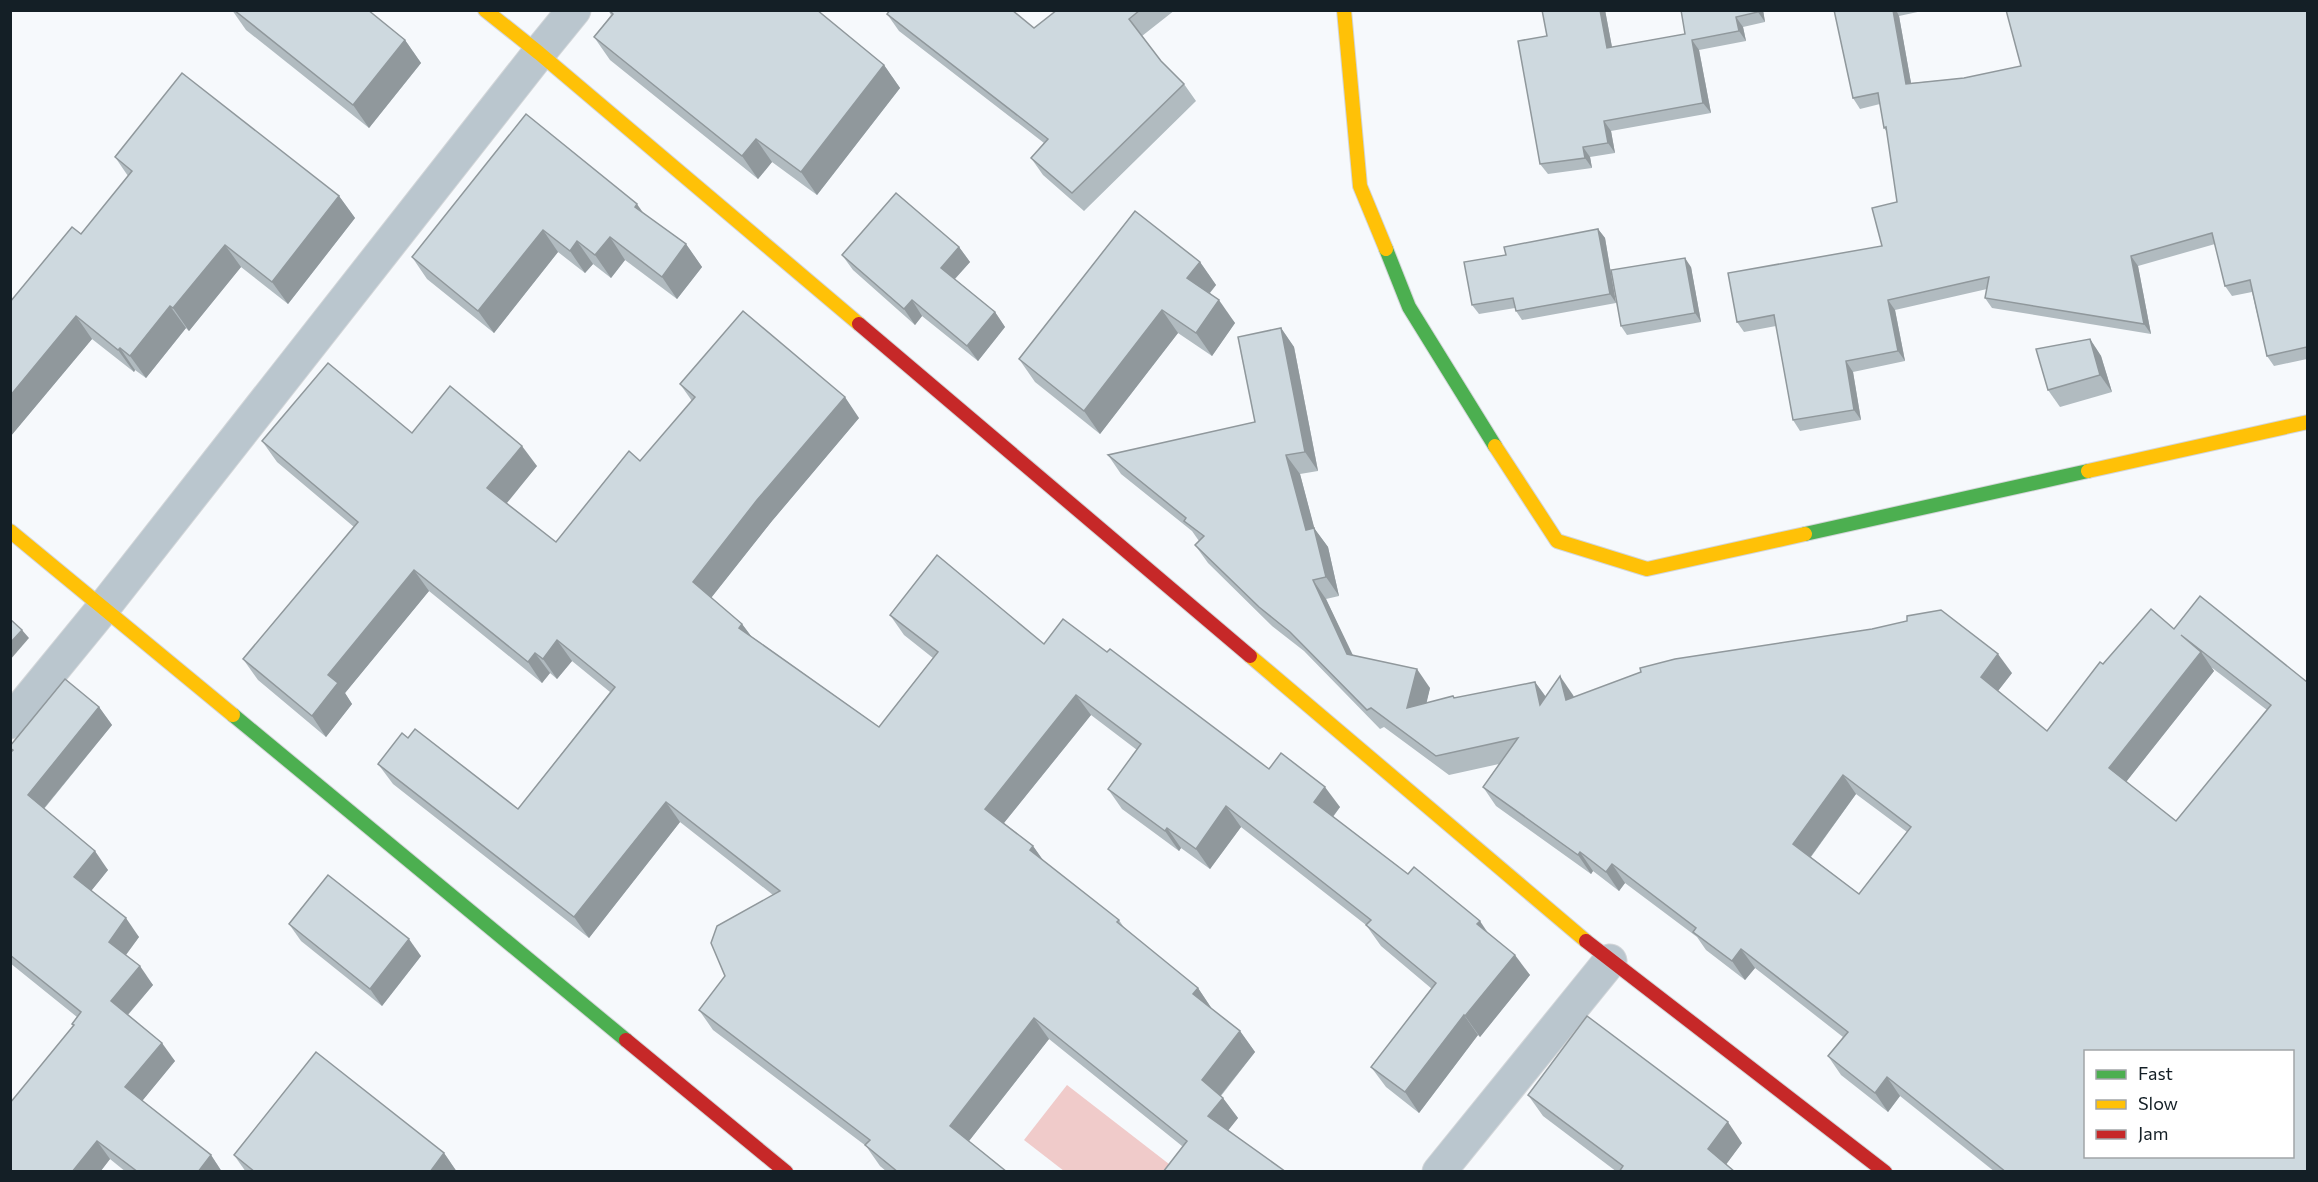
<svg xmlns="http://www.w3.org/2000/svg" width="2318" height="1182" font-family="Commissioner,sans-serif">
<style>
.water{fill:#f0cbca}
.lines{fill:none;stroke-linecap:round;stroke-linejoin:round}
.street-casing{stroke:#d3d6d9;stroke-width:35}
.fast-casing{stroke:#d3d6d9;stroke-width:16}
.slow-casing{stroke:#d3d6d9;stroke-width:16}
.jam-casing{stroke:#d3d6d9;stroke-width:16}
.street{stroke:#bac6ce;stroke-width:33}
.fast{stroke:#4caf50;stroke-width:14}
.slow{stroke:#ffc107;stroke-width:14}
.jam{stroke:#c62828;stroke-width:14}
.wall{fill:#b1bbc0;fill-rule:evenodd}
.shaded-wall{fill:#90989c}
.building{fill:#ced9df;stroke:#90989c;stroke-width:1.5;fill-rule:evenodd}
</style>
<rect width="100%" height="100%" fill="#f6f9fc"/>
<!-- water -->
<polygon class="water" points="1067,1085 1178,1171 1064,1171 1024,1140"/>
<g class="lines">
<defs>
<g id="street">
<polyline points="10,722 104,607 539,53 574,10"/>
<polyline points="1439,1172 1610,961"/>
</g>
<g id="fast">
<polyline points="1386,249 1409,307 1495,446"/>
<polyline points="1805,534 2088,471"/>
<polyline points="233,715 626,1040"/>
</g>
<g id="slow">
<polyline points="485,10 539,53 859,324"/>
<polyline points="1344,10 1360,186 1386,249"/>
<polyline points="1495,446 1557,541 1647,569 1805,534"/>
<polyline points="2088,471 2308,422"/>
<polyline points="10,531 233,715"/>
<polyline points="1250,656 1586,941"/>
</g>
<g id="jam">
<polyline points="859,324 1250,656"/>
<polyline points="1586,941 1885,1172"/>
<polyline points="626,1040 786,1172"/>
</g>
</defs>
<!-- street casing -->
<use href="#street" class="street-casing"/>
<!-- fast casing -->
<use href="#fast" class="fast-casing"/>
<!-- slow casing -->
<use href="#slow" class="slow-casing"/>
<!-- jam casing -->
<use href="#jam" class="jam-casing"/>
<!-- street -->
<use href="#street" class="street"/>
<!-- fast -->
<use href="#fast" class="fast"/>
<!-- slow -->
<use href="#slow" class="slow"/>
<!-- jam -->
<use href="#jam" class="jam"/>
</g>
<!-- wall -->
<g class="wall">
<polygon points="232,10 368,10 405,40 421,63 369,128 246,30"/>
<polygon points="608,10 817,10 884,65 900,88 817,195 772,162 758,179 610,60 594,37 611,15"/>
<polygon points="1057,10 1175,10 1142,36 1161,61 1184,84 1196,101 1084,211 1043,175 1031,158 1044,143 899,31 887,14 1034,28"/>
<polygon points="1542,10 1605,10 1612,47 1685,34 1681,10 1763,10 1765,22 1743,27 1746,41 1699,50 1711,113 1611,131 1615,153 1590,157 1592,168 1548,174 1540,164 1547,36"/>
<polygon points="1834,10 1927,10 1899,16 1911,83 1964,78 2307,10 2307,359 2274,366 2267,356 2252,292 2232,296 2225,286 2215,244 2138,266 2151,334 1992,308 1985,298 1987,289 1895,310 1905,361 1853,372 1861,420 1800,431 1793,420 1776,326 1744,332 1737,322 1882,246 1897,202 1887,132 1884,128 1880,104 1860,109 1853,98"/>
<polygon points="526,114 643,213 686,244 702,267 677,299 625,260 611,278 593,264 585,273 558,252 494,333 427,279 412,257"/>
<polygon points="115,157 339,196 355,218 288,304 241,267 189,331 186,328 146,378 135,370 134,372 92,339 10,437 10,302 81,234 128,176"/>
<polygon points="1598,229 1605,238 1616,303 1522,320 1516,311 1515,308 1479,314 1472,305 1506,255"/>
<polygon points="959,247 970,262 955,279 995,312 1005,327 978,361 922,316 915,325 853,270 842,255"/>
<polygon points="1200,262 1216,285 1210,293 1235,323 1212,356 1178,333 1100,434 1035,382 1019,359"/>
<polygon points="1691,267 1701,322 1627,335 1621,326"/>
<path d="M1281,328L1294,347L1318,471L1300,474L1314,528L1328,547L1339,596L1326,599L1352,655L1430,688L1426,703L1453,696L1455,698L1535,682L1546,697L1573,695L1574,697L2012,673L1998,691L2047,731L2103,664L2174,629L2307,682V1172H1995L1900,1096L1888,1112L1841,1075L1828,1056L1843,1037L1755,968L1745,980L1706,950L1697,937L1625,883L1619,891L1593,871L1591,874L1496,806L1483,787L1499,764L1449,775L1384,727L1380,729L1304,651L1272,626L1208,563L1195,545L1199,541L1192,531L1121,474L1108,455L1255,422ZM2211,667L2267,710L2176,821L2126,782L2214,671ZM1856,794L1907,832L1859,894L1811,857Z"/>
<polygon points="2090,339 2101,356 2112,392 2060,407 2048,390"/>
<polygon points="680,384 859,418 772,521 711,598 742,624 751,636 879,727 933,658 904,635 890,615 1044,644 1107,652 1269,769 1340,807 1333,817 1408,874 1488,933 1530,975 1480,1037 1478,1035 1419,1113 1386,1087 1371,1067 1432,989 1381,946 1366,925 1241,827 1210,869 1181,848 1179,851 1122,809 1108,789 1137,750 1091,715 1004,823 1033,846 1044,862 1119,920 1125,929 1198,988 1212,1009 1240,1031 1255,1052 1221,1096 1238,1118 1228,1130 1182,1146 1049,1039 969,1141 1007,1172 887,1172 880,1166 866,1146 713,1030 699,1010 725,976 773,895 680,822 589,938 393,784 378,764 408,738 518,809 610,692 572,661 557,679 550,673 542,683 429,591 345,693 352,704 326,737 258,680 243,659 354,527 277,462 262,441 412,433 537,466 506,503 556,542 640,461 692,401"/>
<polygon points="99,707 112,725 44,809 108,870 91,891 139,937 126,955 153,985 128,1015 175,1061 142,1101 211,1155 222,1172 126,1172 110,1159 100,1172 73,1026 72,1024 77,1017 10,963 10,753 12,751 10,749"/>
<polygon points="289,924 421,956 382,1006 301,941"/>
<polygon points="1528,1095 1742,1143 1726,1164 1735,1172 1617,1172 1543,1116"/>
<polygon points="444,1153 457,1172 246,1172 234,1155"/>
</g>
<!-- shaded-wall -->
<g class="shaded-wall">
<polygon points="1600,10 1605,10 1614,58 1607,48"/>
<polygon points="1758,10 1763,10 1765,22 1758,12"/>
<polygon points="1893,10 1896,10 1899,16 1913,94 1906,84"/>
<polygon points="1736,17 1743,27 1746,41 1739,31"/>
<polygon points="405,40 421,63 369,128 353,105"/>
<polygon points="1692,40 1699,50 1711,113 1703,103"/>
<polygon points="884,65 900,88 817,195 801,172"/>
<polygon points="1604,121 1611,131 1615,153 1608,143"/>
<polygon points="756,139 772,162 758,179 742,156"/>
<polygon points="1583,147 1590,157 1592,168 1585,158"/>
<polygon points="339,196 355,218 288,304 272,282"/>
<polygon points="637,204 653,227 635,207"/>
<polygon points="1598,229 1605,238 1616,303 1610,294"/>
<polygon points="543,230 558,252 494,333 478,311"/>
<polygon points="610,237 625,260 611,278 595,255"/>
<polygon points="577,241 593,264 585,273 570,251"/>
<polygon points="686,244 702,267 677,299 662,277"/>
<polygon points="225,245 241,267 189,331 173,308"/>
<polygon points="959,247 970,262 951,283 941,268"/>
<polygon points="2131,256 2138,266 2151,334 2144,324"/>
<polygon points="1685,258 1691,267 1701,322 1695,313"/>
<polygon points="1200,262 1216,285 1203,301 1187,278"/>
<polygon points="912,300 922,316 915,325 904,309"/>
<polygon points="1219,300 1235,323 1212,356 1196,333"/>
<polygon points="1888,300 1895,310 1905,361 1898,351"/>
<polygon points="170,306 186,328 146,378 130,356"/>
<polygon points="1162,310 1178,333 1100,434 1084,411"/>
<polygon points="995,312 1005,327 978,361 967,346"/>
<polygon points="76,316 92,339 10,437 10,396"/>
<polygon points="1281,328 1294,347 1318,471 1305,452"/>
<polygon points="2090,339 2101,356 2112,392 2100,375"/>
<polygon points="120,348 135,370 134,372 118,350"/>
<polygon points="1846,361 1853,372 1861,420 1854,410"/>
<polygon points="845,397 859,418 772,521 707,603 693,582 757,500"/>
<polygon points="522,446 537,466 502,509 487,488"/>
<polygon points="1286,455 1300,474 1317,538 1314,528 1328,547 1339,596 1326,577 1306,530"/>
<polygon points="414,570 429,591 345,693 352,704 326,737 312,716 328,675"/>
<polygon points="1313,580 1326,599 1361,672 1347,654"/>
<polygon points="742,624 757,644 739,628"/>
<polygon points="22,630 29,638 10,660 10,643"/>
<polygon points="557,640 572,661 557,679 543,659"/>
<polygon points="2201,652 2214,671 2122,787 2109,768"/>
<polygon points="535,653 550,673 542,683 528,662"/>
<polygon points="1998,654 2012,673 1994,696 1981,677"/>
<polygon points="1417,669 1430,688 1421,727 1407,708"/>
<polygon points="1560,676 1573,695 1579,719 1566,700"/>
<polygon points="1535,682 1548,700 1540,705"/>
<polygon points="1076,695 1091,715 999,829 985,809"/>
<polygon points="99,707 112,725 40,813 28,795"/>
<polygon points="1843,775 1856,794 1806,863 1793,844"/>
<polygon points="1325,787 1340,807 1328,823 1314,802"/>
<polygon points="666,802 680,822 589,938 574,917"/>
<polygon points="1226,806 1241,827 1210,869 1196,849"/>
<polygon points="1167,828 1181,848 1179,851 1165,831"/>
<polygon points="1033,846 1048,867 1030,850"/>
<polygon points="95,851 108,870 87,896 74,877"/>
<polygon points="1580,852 1593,871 1591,874 1578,855"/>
<polygon points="1612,864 1625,883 1619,891 1606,872"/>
<polygon points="126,918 139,937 122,960 109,942"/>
<polygon points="1480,921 1494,942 1477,924"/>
<polygon points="409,939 421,956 382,1006 370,989"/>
<polygon points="1741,949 1755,968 1745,980 1732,961"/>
<polygon points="1515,955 1530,975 1480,1037 1465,1016"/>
<polygon points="140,966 153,985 124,1019 111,1001"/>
<polygon points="1198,988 1212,1009 1207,1015 1193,994"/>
<polygon points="1464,1015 1478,1035 1419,1113 1405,1092"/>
<polygon points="1034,1018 1049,1039 965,1146 950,1126"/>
<polygon points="1240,1031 1255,1052 1216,1101 1202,1080"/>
<polygon points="162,1043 175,1061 138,1106 125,1087"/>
<polygon points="1887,1077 1900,1096 1888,1112 1875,1093"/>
<polygon points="1223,1098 1238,1118 1223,1137 1208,1116"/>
<polygon points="1728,1122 1742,1143 1722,1170 1708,1149"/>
<polygon points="97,1141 110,1159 100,1172 72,1172"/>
<polygon points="444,1153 457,1172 430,1172"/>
<polygon points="211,1155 222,1172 198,1172"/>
</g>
<!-- building -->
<g class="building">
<polygon points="234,10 368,10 405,40 353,105"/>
<polygon points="609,10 817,10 884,65 801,172 756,139 742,156 594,37 613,14"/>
<polygon points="890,10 1012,10 1034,28 1057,10 1140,10 1129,19 1161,61 1184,84 1072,193 1031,158 1048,139 887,14"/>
<polygon points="1542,10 1600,10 1607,48 1685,34 1681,10 1758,10 1758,12 1736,17 1739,31 1692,40 1703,103 1604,121 1608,143 1583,147 1585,158 1540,164 1518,41 1547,36"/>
<polygon points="1834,10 1893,10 1906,84 1964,78 2021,66 2006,10 2307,10 2307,347 2267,356 2250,280 2225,286 2212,233 2131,256 2144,324 1985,298 1989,277 1888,300 1898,351 1846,361 1854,410 1793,420 1774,315 1737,322 1728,273 1882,246 1872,208 1897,202 1886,127 1884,128 1878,93 1853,98"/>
<polygon points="182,73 339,196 272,282 225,245 173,308 170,306 130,356 120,348 118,350 76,316 10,396 10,302 72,227 81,234 132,171 115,157"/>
<polygon points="526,114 637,204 635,207 686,244 662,277 610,237 595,255 577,241 570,251 543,230 478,311 412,257"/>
<polygon points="896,193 959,247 941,268 995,312 967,346 912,300 904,309 842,255"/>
<polygon points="1135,211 1200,262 1187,278 1219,300 1196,333 1162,310 1084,411 1019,359"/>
<polygon points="1598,229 1610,294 1516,311 1513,298 1472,305 1464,262 1506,255 1504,247"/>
<polygon points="1685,258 1695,313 1621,326 1611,270"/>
<polygon points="743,311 845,397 757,500 693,582 742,624 739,628 879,727 938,652 890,615 937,555 1044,644 1063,619 1107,652 1110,649 1269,769 1281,753 1325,787 1314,802 1408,874 1414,867 1480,921 1477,924 1515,955 1465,1016 1464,1015 1405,1092 1371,1067 1436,983 1366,925 1371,920 1226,806 1196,849 1167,828 1165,831 1108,789 1141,744 1076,695 985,809 1033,846 1030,850 1119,920 1117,922 1198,988 1193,994 1240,1031 1202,1080 1223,1098 1208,1116 1286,1172 1163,1172 1187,1141 1034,1018 950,1126 1007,1172 898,1172 865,1145 870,1140 699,1010 725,976 711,943 717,926 780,891 666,802 574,917 378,764 402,733 408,738 415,729 518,809 615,687 557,640 543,659 535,653 528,662 414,570 328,675 338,683 312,716 243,659 358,522 262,441 328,363 412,433 450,386 522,446 487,488 556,542 629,451 640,461 695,397 680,384"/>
<path d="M1281,328L1305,452L1286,455L1306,530L1314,528L1326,577L1313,580L1347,654L1417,669L1407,708L1453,696L1454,698L1535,682L1540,705L1560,676L1566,700L1641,672L1640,668L1675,659L1872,629L1907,621V616L1941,610L1998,654L1981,677L2047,731L2100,662L2103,664L2151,609L2174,629L2200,596L2307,682V1172H2006L1887,1077L1875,1093L1828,1056L1848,1032L1741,949L1732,961L1693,932L1696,928L1612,864L1606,872L1580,852L1578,855L1483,787L1518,738L1436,756L1371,708L1367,710L1290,632L1259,607L1195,545L1204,536L1184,521L1186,518L1108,455L1255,422L1238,337ZM2181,635L2271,705L2176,821L2109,768L2201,652ZM1843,775L1911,827L1859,894L1793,844ZM2085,1052H2292V1156H2085Z"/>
<polygon points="2090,339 2100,375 2048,390 2036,349"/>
<polygon points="10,619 22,630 10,643"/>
<polygon points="65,679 99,707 28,795 95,851 74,877 126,918 109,942 140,966 111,1001 162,1043 125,1087 211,1155 198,1172 138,1172 97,1141 72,1172 10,1172 10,1103 74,1025 72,1024 81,1012 10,955 10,753 13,750 10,748 10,746"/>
<polygon points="328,875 409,939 370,989 289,924"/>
<polygon points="1587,1016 1728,1122 1708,1149 1735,1172 1619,1172 1623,1166 1528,1095"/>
<polygon points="316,1052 444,1153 430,1172 255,1172 234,1155"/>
</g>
<!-- border -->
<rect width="2318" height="1182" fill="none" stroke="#141f26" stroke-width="24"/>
<!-- legend -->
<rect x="2084" y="1050" width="210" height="108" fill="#ffffff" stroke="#a1a5a8" stroke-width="1.5"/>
<rect x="2096" y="1070" width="30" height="9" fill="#4caf50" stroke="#a1a5a8" stroke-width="1.5"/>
<text x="2138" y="1080" font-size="18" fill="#141f26">Fast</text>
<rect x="2096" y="1100" width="30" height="9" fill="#ffc107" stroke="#a1a5a8" stroke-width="1.5"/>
<text x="2138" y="1110" font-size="18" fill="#141f26">Slow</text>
<rect x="2096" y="1130" width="30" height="9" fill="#c62828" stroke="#a1a5a8" stroke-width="1.5"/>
<text x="2138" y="1140" font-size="18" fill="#141f26">Jam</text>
</svg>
